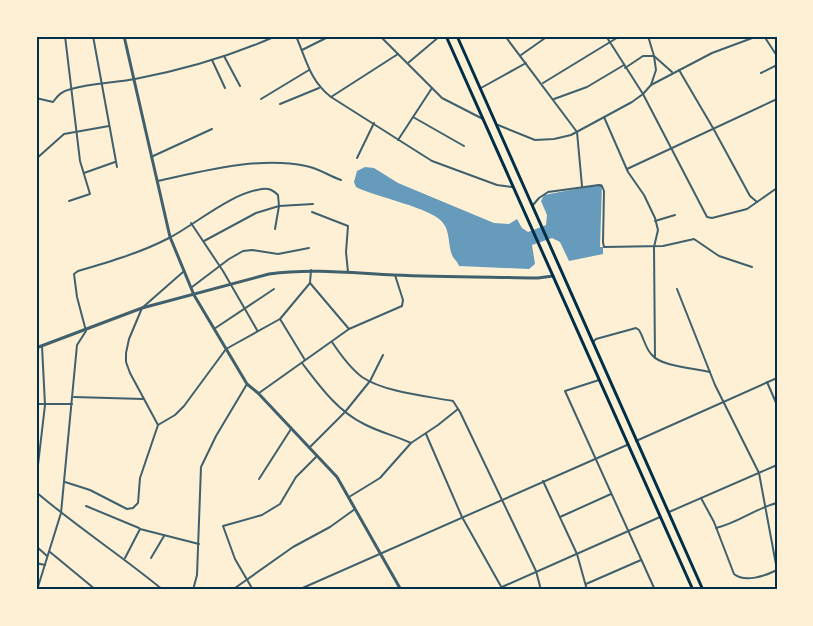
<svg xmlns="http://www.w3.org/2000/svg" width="813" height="626" font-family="'Fira Sans Condensed',sans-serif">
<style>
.water{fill:#669bbc}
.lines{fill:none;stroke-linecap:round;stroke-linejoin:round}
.minor{stroke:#3f606c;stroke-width:2}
.tertiary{stroke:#3f606c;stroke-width:3}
.secondary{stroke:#003049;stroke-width:3}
.neatline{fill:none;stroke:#003049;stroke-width:2}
</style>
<rect width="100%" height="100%" fill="#fdf0d5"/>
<!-- water -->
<path class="water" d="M365,167L374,168L398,183L494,223L509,224L517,219L522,228L528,232L546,225L547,215L541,201L544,195L602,184L600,247H603V254L569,261L560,242L552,238L532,245L535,264L529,269L459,266C457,260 454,260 452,255C448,245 450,231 443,223C433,208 375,197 356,187L354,182L357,171Z"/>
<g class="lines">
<!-- minor -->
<g class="minor">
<polyline points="65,36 80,161 90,194 69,201"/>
<polyline points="93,36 117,167"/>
<path d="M296,36C306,59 310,81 331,97L432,161L497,185L512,187"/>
<polyline points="380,36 442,98 483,119"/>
<polyline points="505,36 577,132 582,186"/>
<polyline points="606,36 643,94 707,217 712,218 747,209 777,188"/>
<polyline points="764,36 777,56"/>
<polyline points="190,37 193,36"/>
<polyline points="302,50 330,36"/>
<polyline points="521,55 548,36"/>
<polyline points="224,56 240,86"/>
<polyline points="212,60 225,88"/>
<polyline points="408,63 440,36"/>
<polyline points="625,68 643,56 654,56 672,72"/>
<polyline points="679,70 713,128 750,196 757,202"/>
<polyline points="761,73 777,65"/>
<polyline points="543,83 620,36"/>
<polyline points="651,85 712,53 755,37"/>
<polyline points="481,88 526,63"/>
<polyline points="331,97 398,54"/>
<path d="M36,98L53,102C58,95 62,91 71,89C92,83 113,83 135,79C183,70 231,56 276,36"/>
<polyline points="261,99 309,70"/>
<polyline points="554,99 587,87 624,65"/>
<polyline points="280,104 319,88"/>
<polyline points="413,117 464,146"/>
<polyline points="604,117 628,172 644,195 655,218 658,230 654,247 655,358"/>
<polyline points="498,125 535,140 554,139 571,135 632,102 643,94 651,85 656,70 654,56 648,36"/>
<polyline points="398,140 432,88"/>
<polyline points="151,157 212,129"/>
<polyline points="357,158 374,123"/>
<polyline points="36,159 64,134 109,126"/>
<polyline points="627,169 777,99"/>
<polyline points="84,173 115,162"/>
<path d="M157,181C204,171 259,156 306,166C318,168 329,176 341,180"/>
<polyline points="533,205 539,198 548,192 599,185 602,186 604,191 603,242 604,247 663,246 694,239 719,256 752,267"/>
<polyline points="312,212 348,226 346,252 348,272"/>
<polyline points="655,221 675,215"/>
<polyline points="191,223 223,271 257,330"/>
<polyline points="204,241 256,213 279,206 313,204"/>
<polyline points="310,283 349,329"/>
<polyline points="192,287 229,259 243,251 252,250 278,254 309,248"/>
<path d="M677,289L715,385L759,473L777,570C765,576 745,583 734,574L714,522L701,498"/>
<polyline points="280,319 305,360"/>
<polyline points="214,329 274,289"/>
<path d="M332,342C340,354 350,368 362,377C384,392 426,396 453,401L460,412L536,571L541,590"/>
<path d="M593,342L596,339L636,328L639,330C644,338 645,348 652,355C662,367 695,368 710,372"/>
<path d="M302,363C319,385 337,411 364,424C379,432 396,436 411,443"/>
<polyline points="599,380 565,391 655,590"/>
<polyline points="767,382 777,405"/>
<polyline points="259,393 349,329 402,306 403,300 395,275"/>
<polyline points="74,397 143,399"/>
<polyline points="36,404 72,404"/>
<polyline points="158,425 130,373 126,362 126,353 129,339 142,308 183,272"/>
<polyline points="426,434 462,517 503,590"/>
<polyline points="636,441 777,378"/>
<polyline points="309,448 345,412 370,381 383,355"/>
<polyline points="259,479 291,429"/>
<polyline points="543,481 577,554 587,590"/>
<polyline points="36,482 45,405 42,346"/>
<polyline points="65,482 90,490 127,509 133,508 138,503 140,478 158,425 175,415 184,406 226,349 280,319 310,283 311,270"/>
<path d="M36,492C77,527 122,556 163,590"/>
<polyline points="349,497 380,478 411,443 438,425 458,409"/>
<polyline points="86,506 139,528"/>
<polyline points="669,512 777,465"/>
<polyline points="560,517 611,494"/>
<path d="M716,528C738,523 756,508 777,503"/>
<polyline points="36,546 47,556"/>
<polyline points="50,552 96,590"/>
<polyline points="125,558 140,529 199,544"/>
<polyline points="151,558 164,536"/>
<polyline points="36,563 45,565"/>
<polyline points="586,584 641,560"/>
<polyline points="502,587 660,517"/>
<polyline points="235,588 293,547 330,527 355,509"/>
<path d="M37,590L61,513L77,345L86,331L77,297L74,274L78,271C109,262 140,253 169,238C196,224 231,193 262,189C269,188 273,190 278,195L279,206L275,229"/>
<polyline points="193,590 197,575 201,467 216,436 247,384"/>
<polyline points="253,590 235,559 223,526 262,515 280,504 296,477 317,456"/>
<polyline points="298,590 627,445"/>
</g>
<!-- tertiary -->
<g class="tertiary">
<polyline points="124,36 170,237 194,295 247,384 258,393 337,477 401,590"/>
<path d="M36,348L142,308L269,274C311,268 353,273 394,275C442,277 490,277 538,278L553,276"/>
</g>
<!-- secondary -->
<g class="secondary">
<polyline points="446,36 693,590"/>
<polyline points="457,36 703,590"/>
</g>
</g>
<!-- border -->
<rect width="813" height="626" fill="none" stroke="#fdf0d5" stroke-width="75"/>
<rect x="38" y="38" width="738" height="550" class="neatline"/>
</svg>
